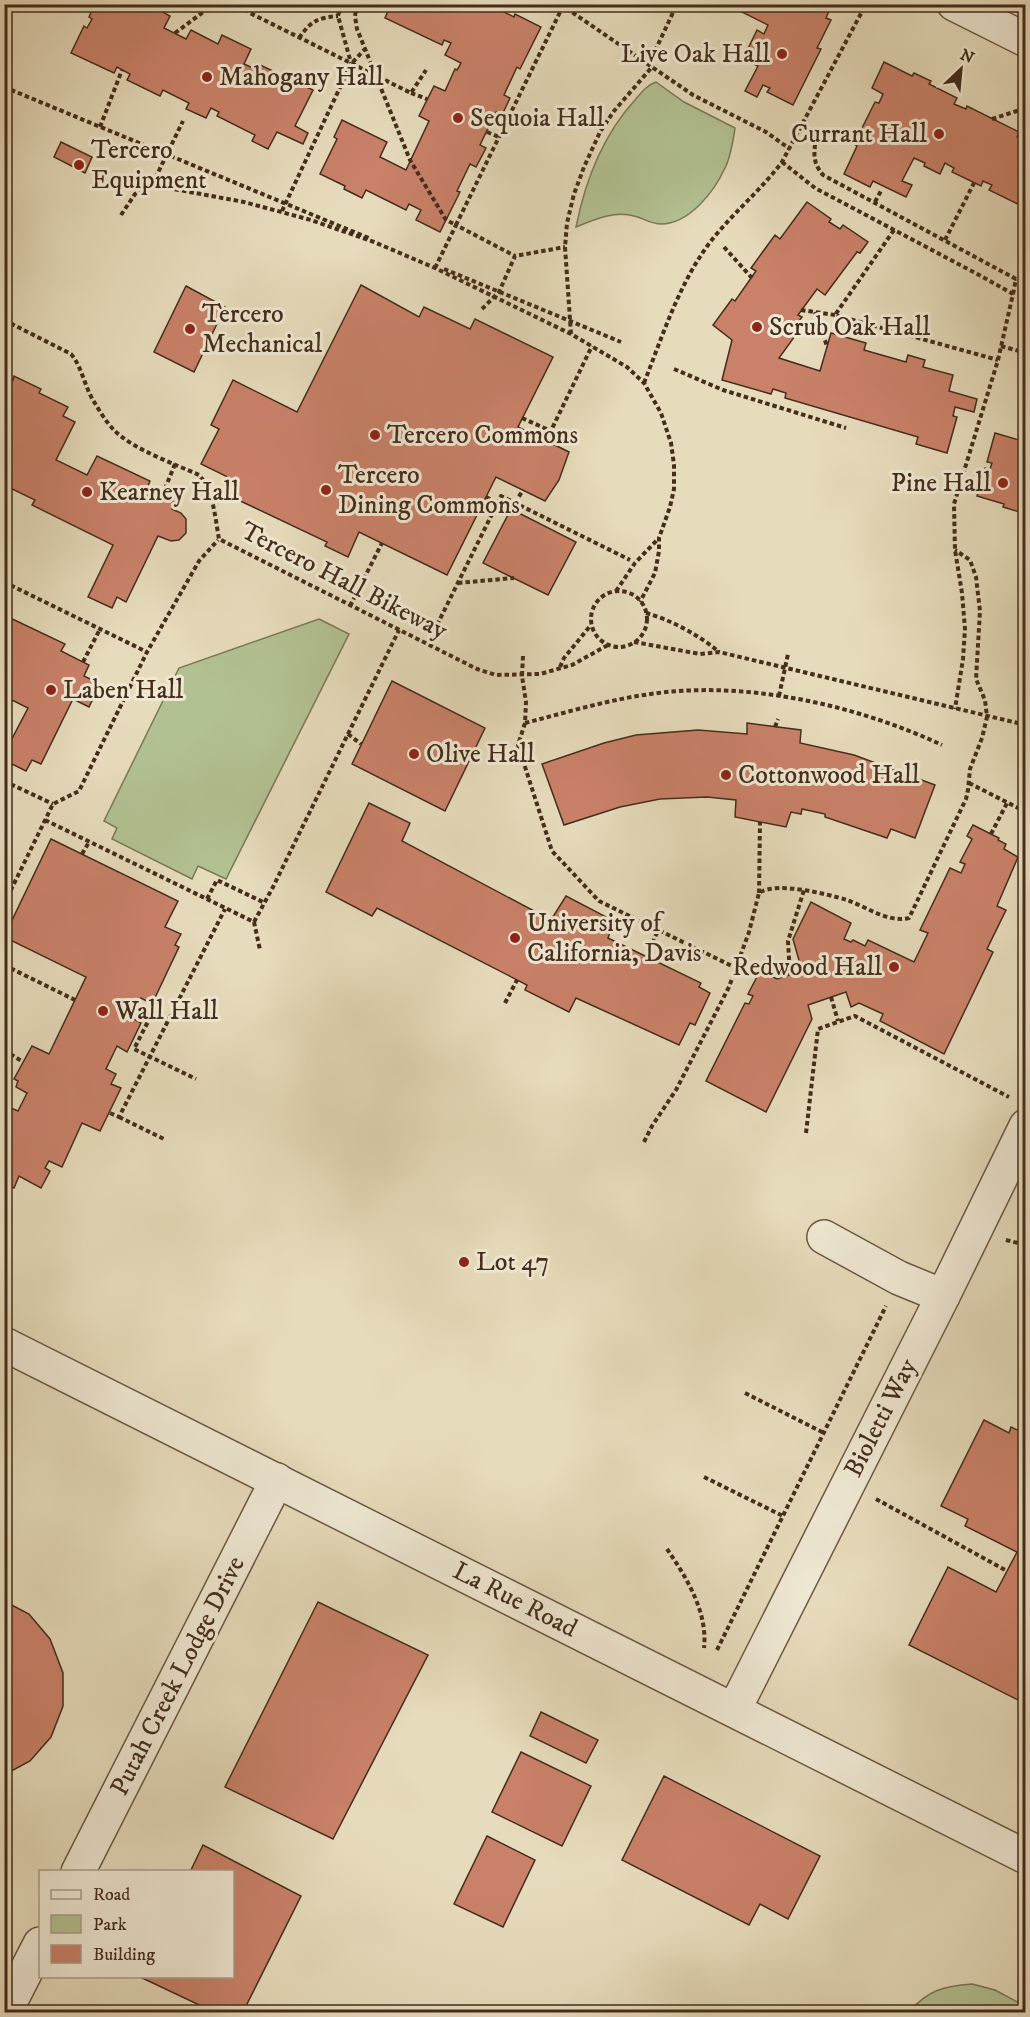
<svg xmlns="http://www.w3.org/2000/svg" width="1030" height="2017" font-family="'IM FELL DW Pica',serif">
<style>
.green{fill:#b2c192;stroke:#7b7756;stroke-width:1.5}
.building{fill:#c98169;stroke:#442d1b;stroke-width:1.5}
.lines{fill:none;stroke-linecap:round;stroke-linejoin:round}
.minor-casing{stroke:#6c5843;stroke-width:36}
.path{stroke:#442d1b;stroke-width:4;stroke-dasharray:4.5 3;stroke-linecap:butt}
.minor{stroke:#efe8d3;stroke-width:33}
.poi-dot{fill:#8f2418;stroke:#efe8d3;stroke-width:2}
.labels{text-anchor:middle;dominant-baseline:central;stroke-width:6;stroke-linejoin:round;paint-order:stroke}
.poi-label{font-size:26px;fill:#442d1b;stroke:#efe8d3;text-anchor:start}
.street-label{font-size:26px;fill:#442d1b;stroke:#efe8d3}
</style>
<rect width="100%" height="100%" fill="#e6dbbb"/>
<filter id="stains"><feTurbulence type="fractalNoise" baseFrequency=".00333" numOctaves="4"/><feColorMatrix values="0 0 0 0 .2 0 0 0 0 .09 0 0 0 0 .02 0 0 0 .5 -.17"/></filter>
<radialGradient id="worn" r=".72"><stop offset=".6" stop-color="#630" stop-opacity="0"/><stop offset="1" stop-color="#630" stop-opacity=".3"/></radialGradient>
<!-- green -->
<g class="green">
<path d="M656,82L684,102L735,128C733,141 731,156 725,168C714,192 689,224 661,224C651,224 643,218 634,216C615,210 593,220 576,227C585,182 603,135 635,100C641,93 647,85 656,82Z"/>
<polygon points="319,619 349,634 226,879 198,866 192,879 112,839 117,828 104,821 179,668"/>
<path d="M972,1984L995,1990L1025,2006V2012H909C928,1990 944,1986 972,1984Z"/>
</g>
<!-- building -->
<g class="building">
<polygon points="95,4 162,4 159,10 170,16 164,28 186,39 191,30 218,44 222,35 251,49 244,64 253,68 256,63 313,90 295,126 308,133 303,144 277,132 268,149 252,141 255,135 217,116 219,112 211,108 206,118 186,109 189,103 163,90 160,96 127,80 130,74 117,67 114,73 71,53 84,26 87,28 92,19 89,17"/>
<polygon points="391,4 507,4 504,12 514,17 515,14 541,27 520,69 517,67 504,95 510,98 502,115 496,112 480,145 486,148 476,167 470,164 457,191 460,192 440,232 416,220 421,210 409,204 406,210 366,190 362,198 344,189 345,186 320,174 337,139 334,137 342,120 387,142 380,157 406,170 429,121 419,116 434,86 445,91 455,69 457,70 461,63 445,55 451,43 444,40 442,45 385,18"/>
<polygon points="726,4 832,4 826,18 831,20 817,48 821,49 793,105 767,92 770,88 763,85 757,97 745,91 758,66 743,59 757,30 764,34 768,25"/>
<polygon points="884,62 912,76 914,73 931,81 929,84 957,98 954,104 966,109 967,106 1019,132 1017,137 1026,141 1026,208 989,190 992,185 983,181 981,186 952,172 954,168 945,163 940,174 924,166 925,163 914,158 902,181 912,185 906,197 873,181 870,187 844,174 857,146 854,144 875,102 879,103 883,94 872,88"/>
<polygon points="61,142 92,157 85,173 54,157"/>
<polygon points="807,202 831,219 829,222 840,229 843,225 868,242 860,253 857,252 825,295 817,289 798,315 802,317 795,326 800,329 779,358 820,371 831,333 866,343 864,350 906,362 908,355 925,360 923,367 953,375 949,391 977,399 974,412 955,407 953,416 957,417 947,453 916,444 918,437 785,398 786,393 773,389 771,394 722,380 732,340 713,325 732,299 735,301 756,271 751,268 775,235 780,239"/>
<polygon points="361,285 419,317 424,307 470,329 475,319 553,357 518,427 569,452 559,480 545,501 496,477 447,575 359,532 348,557 325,546 327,542 230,496 236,481 201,464 219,429 211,425 233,380 297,412"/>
<polygon points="186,286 225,307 194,372 154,352"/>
<polygon points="4,375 13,380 14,376 41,389 39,393 68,407 63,416 75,422 56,460 87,475 97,456 150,481 147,488 175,502 172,509 181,513 186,519 186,533 179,540 171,541 158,536 126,602 117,597 112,608 88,597 113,545 32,505 35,500 4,485"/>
<polygon points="995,433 1026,442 1023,452 1026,452 1026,514 1003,507 1004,504 977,496 985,468 990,469 992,463 987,462"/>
<polygon points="511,509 576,542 548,595 483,563"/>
<polygon points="4,615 65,644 61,651 89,665 84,676 100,684 89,707 73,699 41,764 32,760 26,771 4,760 4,754 28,708 4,696"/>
<polygon points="392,681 485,728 445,811 352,764"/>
<polygon points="747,723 801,730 800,743 854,755 935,785 915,838 891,829 887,838 825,817 825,814 802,809 801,814 791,812 786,827 735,817 736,800 707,797 660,799 620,807 564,825 542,764 604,743 636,735 698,730 747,734"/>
<polygon points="369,803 410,823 402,841 551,920 566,896 614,921 608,938 701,983 699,987 710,993 695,1025 690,1023 679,1045 576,998 569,1012 525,990 527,985 377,908 372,916 326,892"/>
<polygon points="973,825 999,838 998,840 1006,844 1004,849 1018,857 997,906 1006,910 987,949 993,952 944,1054 880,1021 883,1014 859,1003 851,1007 846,992 808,1005 812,1019 766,1112 706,1081 745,1003 749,1004 753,996 748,994 760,971 777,979 802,971 793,939 811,902 851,923 844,939 851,942 853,940 865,946 868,940 914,962 928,933 920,930 950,868 961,873 965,864 960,862 972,839 967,836"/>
<polygon points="51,839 178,901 165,927 181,934 175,945 179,947 152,1004 141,998 132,1018 141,1023 127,1052 117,1046 106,1069 116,1074 111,1084 121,1088 100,1131 82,1123 62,1167 49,1161 45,1168 50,1171 41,1188 19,1176 14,1188 4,1183 4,1105 18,1111 27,1093 16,1087 18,1081 14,1079 32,1046 49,1054 86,977 4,937"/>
<polygon points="984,1420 1009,1433 1011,1427 1026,1434 1026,1704 909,1645 948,1567 996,1592 1017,1552 965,1526 968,1519 941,1506"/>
<polygon points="4,1601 29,1614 50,1639 63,1673 63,1706 51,1737 30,1761 4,1775"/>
<polygon points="318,1602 428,1655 333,1839 225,1787"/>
<polygon points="541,1712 598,1740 586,1763 530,1736"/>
<polygon points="521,1752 591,1786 562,1846 492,1812"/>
<polygon points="664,1776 820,1856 788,1919 760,1904 749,1925 622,1860"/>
<polygon points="487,1836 535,1860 503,1927 454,1904"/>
<polygon points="203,1845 301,1896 243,2012 214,2012 138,1976 232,1976 232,1872 190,1872"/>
</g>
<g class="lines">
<defs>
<g id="minor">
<polyline points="954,4 1026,40"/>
<polyline points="824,1237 899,1278 943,1296"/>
<polyline points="4,1344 1026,1857"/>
<polyline points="734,1710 943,1296 1026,1126"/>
<polyline points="78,1872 277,1480"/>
<polyline points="5,2012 40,1944"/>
</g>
</defs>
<!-- minor casing -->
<use href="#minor" class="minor-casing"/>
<!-- path -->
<g class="path">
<polyline points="239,4 250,13 411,93 426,70"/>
<polyline points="341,4 338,16 351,63"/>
<polyline points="357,4 355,16 357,29 410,160 446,220 456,225 563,6"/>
<polyline points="560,4 693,95 766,132 790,149"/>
<polyline points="175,33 214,4"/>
<path d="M299,38C311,21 317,18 338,16"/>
<polyline points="655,51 677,4"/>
<polyline points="4,87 371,239"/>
<polyline points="411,93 427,99"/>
<polyline points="992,119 1026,108"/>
<polyline points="100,127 122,70"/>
<polyline points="487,132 499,137"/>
<path d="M816,137C814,153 812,162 823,175L1016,279L1026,275"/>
<polyline points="782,162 815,188 981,276 1013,294 998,360 954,504 955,550 962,593 965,629 963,659 955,709"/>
<polyline points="152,185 183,121"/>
<polyline points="875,202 882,189"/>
<polyline points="282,211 351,64 364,50"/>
<polyline points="121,215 135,194 152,185 244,202 311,220 374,242 435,268 571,334 627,367 644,383 661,413 671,443 674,465 674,489 670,507 659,538 659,551 655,573 640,602"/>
<polyline points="894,230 835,315 998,360"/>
<polyline points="945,240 974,183"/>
<polyline points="724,247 752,278"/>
<polyline points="435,268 456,225 515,256"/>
<polyline points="444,269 621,342"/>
<polyline points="1013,294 1016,279"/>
<polyline points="482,309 499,292 515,256 565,247"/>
<polyline points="801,310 835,315"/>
<polyline points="815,312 827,346"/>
<path d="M4,320L71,354C82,367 84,385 93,400C99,410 106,422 114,430C132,449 175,464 199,475C214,492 215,518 219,539L477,669L496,675L540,674L572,665L608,645"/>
<polyline points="571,334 565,247 567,223 574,194 584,167 600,132 614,111 652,67"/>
<polyline points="1001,346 1026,353"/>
<polyline points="674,369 723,390 846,428"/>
<path d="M644,383C663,335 679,283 711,241C733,213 761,190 782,162L866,4"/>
<polyline points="522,418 551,431"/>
<polyline points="546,441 592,346"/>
<polyline points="162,496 175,464"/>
<polyline points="486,497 498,503"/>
<polyline points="515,503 523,490"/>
<polyline points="4,582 147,652"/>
<polyline points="458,583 514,578"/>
<polyline points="616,591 635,563 659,538"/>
<circle cx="619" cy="619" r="28"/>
<polyline points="350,606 382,543"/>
<path d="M646,613C671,620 699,635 719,652"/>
<polyline points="437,625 501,496 630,560"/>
<polyline points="634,642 700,654 719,652 1026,725"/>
<polyline points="523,656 522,676 526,702 525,723 518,745 552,851 599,901 736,968"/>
<polyline points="83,662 100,629"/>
<polyline points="560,667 564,658 591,625"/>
<polyline points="779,696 788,654"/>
<path d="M525,723C564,713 604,701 644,695C741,679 854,704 942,745"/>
<polyline points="775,727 778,719"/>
<polyline points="348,734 361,744"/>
<polyline points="4,781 53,804"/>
<polyline points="969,783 1026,812"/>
<polyline points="45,820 254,922 260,950"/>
<polyline points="991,834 1007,803"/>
<polyline points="82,854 89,842"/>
<polyline points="759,893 760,822"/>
<polyline points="207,899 217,880 265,903"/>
<polyline points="4,904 53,804 79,791 147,652 199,561 218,540"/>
<polyline points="254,922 273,887 399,630"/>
<polyline points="647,957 658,930"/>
<polyline points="4,965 75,1000"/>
<polyline points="790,975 788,941 804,890"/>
<polyline points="831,997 838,1021"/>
<polyline points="155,998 159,1000 134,1049 196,1079"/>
<polyline points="505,1003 517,980"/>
<polyline points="4,1050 23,1062"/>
<polyline points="110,1113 119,1117 225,909"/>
<polyline points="119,1117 166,1140"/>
<polyline points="806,1133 818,1029 855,1016 1009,1097"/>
<path d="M644,1142L652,1126L676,1090L729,987L749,932L759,893C776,881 827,894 847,900C867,907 888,923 909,918L966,799L968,790L970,769L982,738L987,717L985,700L976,679L980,611L976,577L970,560L955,550"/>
<polyline points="1006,1240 1026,1245"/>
<polyline points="745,1393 824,1433"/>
<polyline points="704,1477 783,1516"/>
<polyline points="876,1499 1007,1571"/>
<path d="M667,1549C687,1578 708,1613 704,1648"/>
<polyline points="717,1650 886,1306"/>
</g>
<!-- minor -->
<use href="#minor" class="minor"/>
</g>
<!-- markers -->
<g class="poi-dot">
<circle cx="782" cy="54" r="6"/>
<circle cx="207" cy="77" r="6"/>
<circle cx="458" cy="118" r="6"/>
<circle cx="939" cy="134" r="6"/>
<circle cx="79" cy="165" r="6"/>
<circle cx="757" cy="327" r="6"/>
<circle cx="190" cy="329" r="6"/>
<circle cx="375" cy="435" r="6"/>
<circle cx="1003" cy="483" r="6"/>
<circle cx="326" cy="490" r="6"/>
<circle cx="87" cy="492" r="6"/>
<circle cx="51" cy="690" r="6"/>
<circle cx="414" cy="754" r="6"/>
<circle cx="726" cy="775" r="6"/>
<circle cx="515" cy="938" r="6"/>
<circle cx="894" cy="967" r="6"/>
<circle cx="103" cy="1011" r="6"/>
<circle cx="464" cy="1262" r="6"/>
</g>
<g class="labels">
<!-- poi labels -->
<g class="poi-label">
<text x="770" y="54" text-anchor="end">Live Oak Hall</text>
<text x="219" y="77">Mahogany Hall</text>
<text x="470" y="118">Sequoia Hall</text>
<text x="927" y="134" text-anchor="end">Currant Hall</text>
<text x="91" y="150">Tercero<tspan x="91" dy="30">Equipment</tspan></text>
<text x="202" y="314">Tercero<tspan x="202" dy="30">Mechanical</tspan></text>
<text x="769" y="327">Scrub Oak Hall</text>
<text x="387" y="435">Tercero Commons</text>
<text x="338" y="475">Tercero<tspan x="338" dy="30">Dining Commons</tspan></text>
<text x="991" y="483" text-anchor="end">Pine Hall</text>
<text x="99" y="492">Kearney Hall</text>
<text x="63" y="690">Laben Hall</text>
<text x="426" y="754">Olive Hall</text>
<text x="738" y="775">Cottonwood Hall</text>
<text x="527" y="923">University of<tspan x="527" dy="30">California, Davis</tspan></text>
<text x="882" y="967" text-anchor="end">Redwood Hall</text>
<text x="115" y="1011">Wall Hall</text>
<text x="476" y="1262">Lot 47</text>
</g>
<!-- street labels -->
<g class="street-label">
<text transform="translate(344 581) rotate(27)">Tercero Hall Bikeway</text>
<text transform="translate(881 1418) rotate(-63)">Bioletti Way</text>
<text transform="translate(515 1600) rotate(27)">La Rue Road</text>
<text transform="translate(178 1676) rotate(-63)">Putah Creek Lodge Drive</text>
</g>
</g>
<!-- margin -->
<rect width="1030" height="2017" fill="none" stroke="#e6dbbb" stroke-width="24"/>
<rect x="6" y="6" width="1018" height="2005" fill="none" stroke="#442d1b" stroke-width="3"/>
<rect x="12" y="12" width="1006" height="1993" fill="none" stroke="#442d1b" stroke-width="1.5"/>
<!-- legend -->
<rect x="39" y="1870" width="195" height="108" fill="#efe8d3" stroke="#ab9d89" stroke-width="1.5"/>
<rect x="51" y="1890" width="30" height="9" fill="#efe8d3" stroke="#ab9d89" stroke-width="1.5"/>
<text x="93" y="1900" font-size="18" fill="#442d1b">Road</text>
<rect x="51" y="1915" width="30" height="18" fill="#b2c192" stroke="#ab9d89" stroke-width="1.5"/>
<text x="93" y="1930" font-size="18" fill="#442d1b">Park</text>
<rect x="51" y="1945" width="30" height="18" fill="#c98169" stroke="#ab9d89" stroke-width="1.5"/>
<text x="93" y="1960" font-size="18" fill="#442d1b">Building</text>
<!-- north arrow -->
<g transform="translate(961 69) rotate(26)" stroke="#efe8d3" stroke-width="4.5" paint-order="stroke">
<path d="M0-4.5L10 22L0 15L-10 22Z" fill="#442d1b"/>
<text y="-9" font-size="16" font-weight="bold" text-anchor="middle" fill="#442d1b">N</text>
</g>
<rect width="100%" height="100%" filter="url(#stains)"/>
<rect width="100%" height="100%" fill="url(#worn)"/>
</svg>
